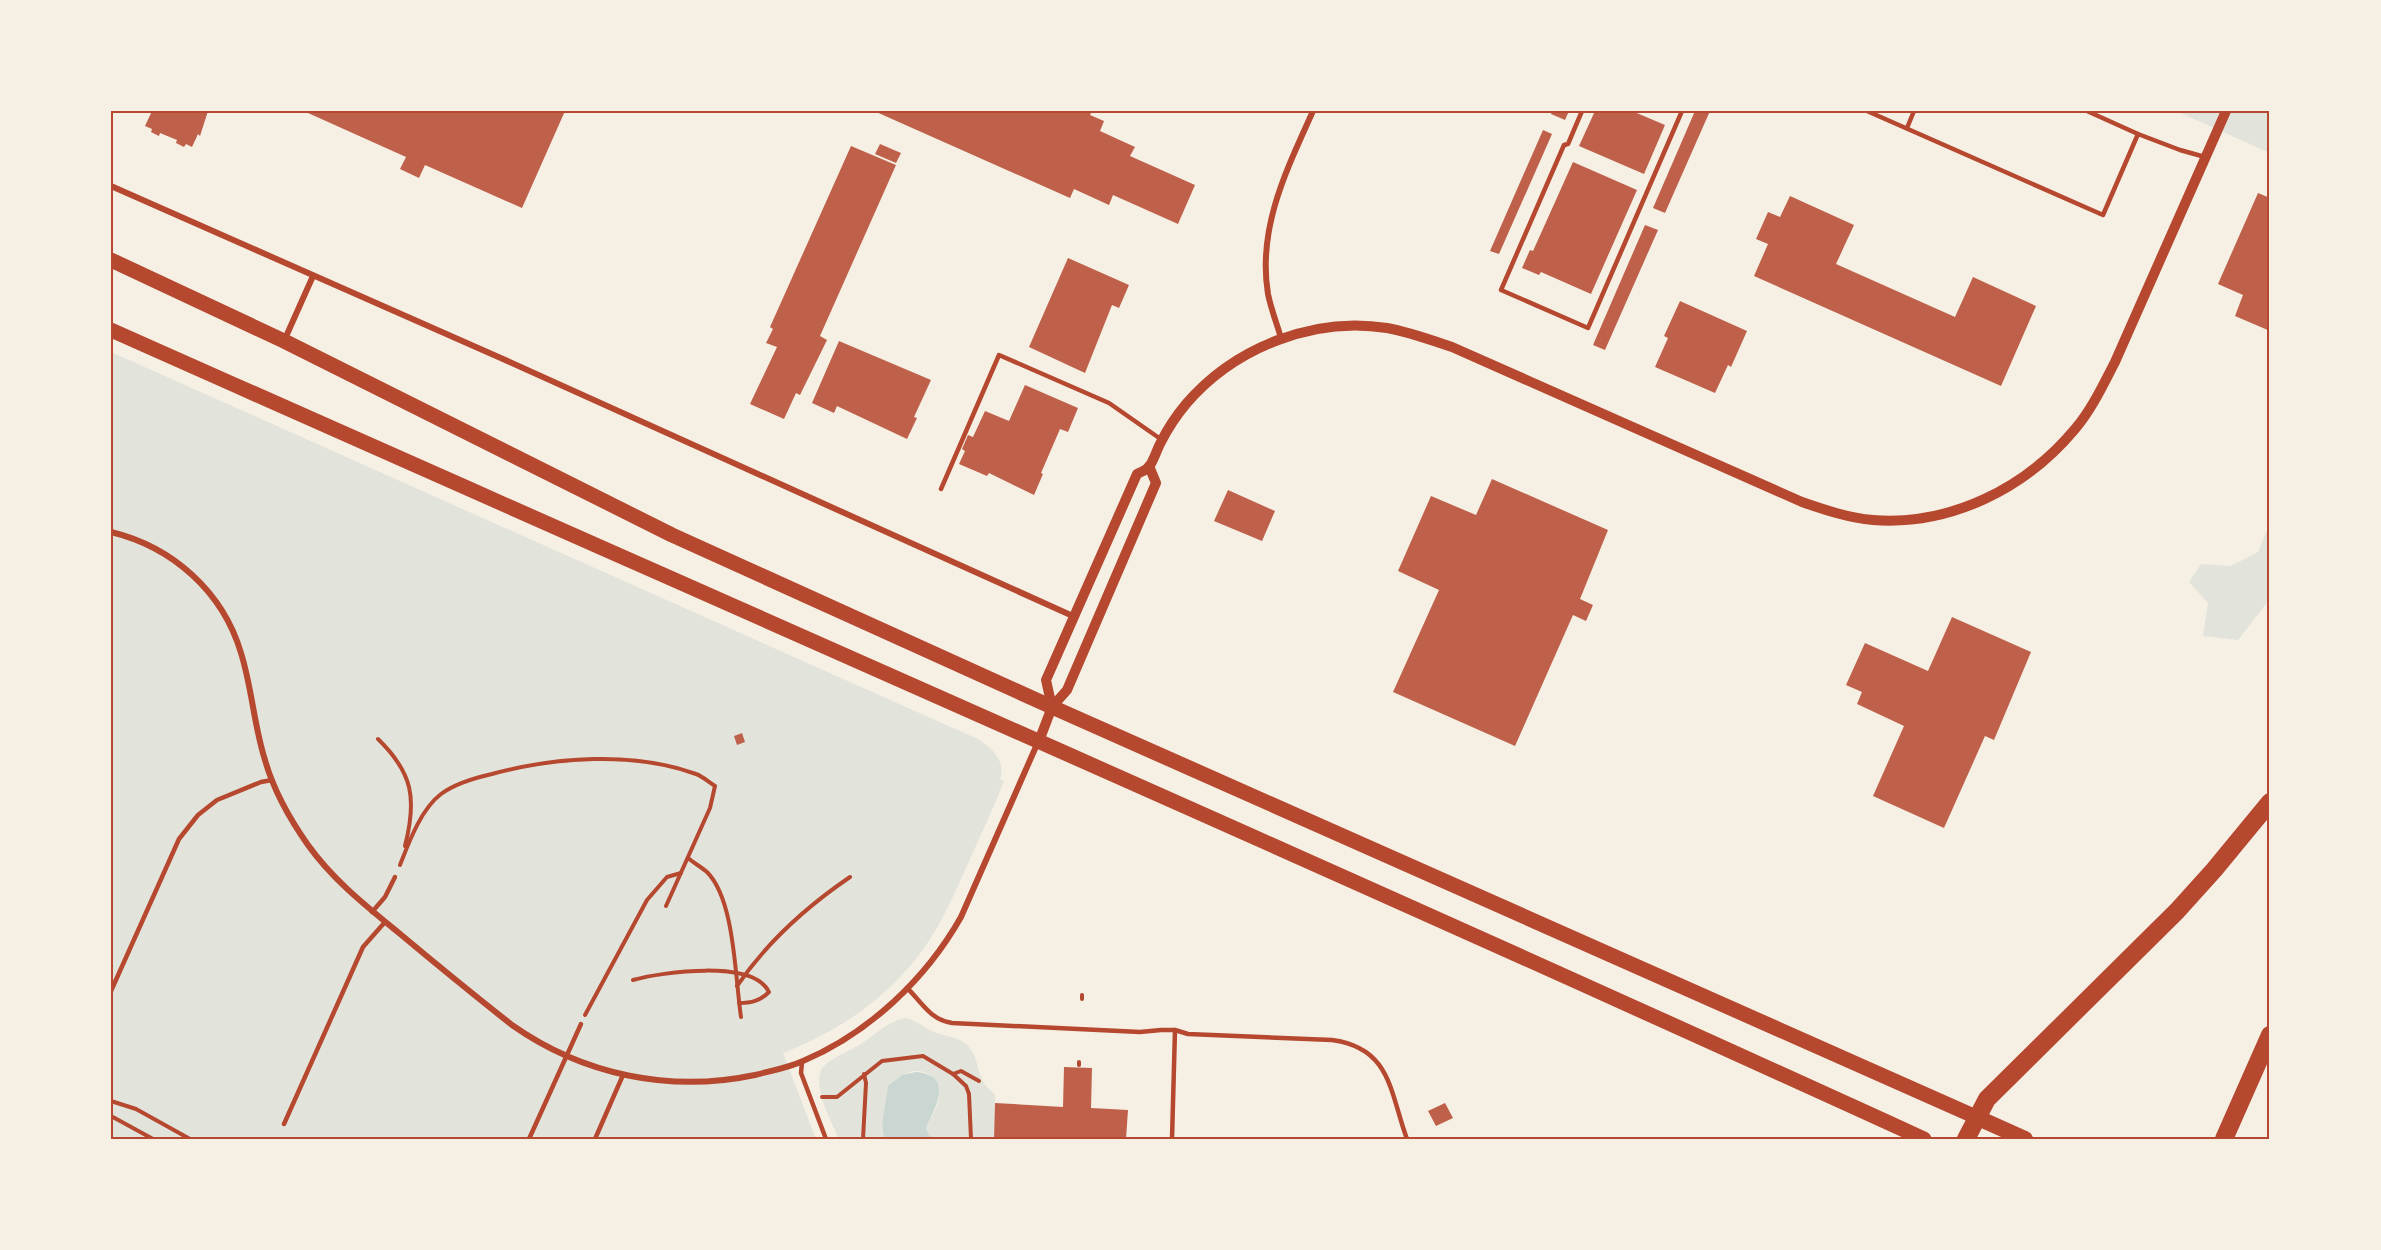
<svg xmlns="http://www.w3.org/2000/svg" width="2381" height="1250" font-family="'Nunito Sans',sans-serif">
<style>
.green{fill:#e2e4dc}
.water{fill:#c9d6d2}
.building{fill:#bf614a}
.lines{fill:none;stroke-linecap:round;stroke-linejoin:round}
.path{stroke:#b5482f;stroke-width:4}
.service{stroke:#b5482f;stroke-width:4.5}
.minor{stroke:#b5482f;stroke-width:6}
.tertiary{stroke:#b5482f;stroke-width:10}
.primary{stroke:#b5482f;stroke-width:15}
.trunk{stroke:#b5482f;stroke-width:16}
.motorway{stroke:#b5482f;stroke-width:18}
.neatline{fill:none;stroke:#b5482f;stroke-width:2}
</style>
<rect width="100%" height="100%" fill="#f6efe4"/>
<!-- green -->
<g class="green">
<polygon points="2176,111 2270,111 2270,153"/>
<path d="M111,352L980,740C993,749 1006,762 1000,779L1004,781C994,807 982,832 971,857C960,881 950,905 937,928C902,988 846,1029 783,1053L816,1139H111Z"/>
<polygon points="2270,523 2270,599 2238,640 2203,636 2208,603 2189,582 2201,564 2231,566 2258,552"/>
<path d="M905,1018C917,1020 923,1028 934,1032C945,1037 955,1036 965,1043C983,1058 972,1078 995,1094L994,1139H934L929,1135L926,1128C930,1120 936,1110 938,1102C943,1083 928,1065 908,1073C901,1075 894,1082 888,1086L882,1125L884,1139H839C832,1122 808,1080 825,1065C835,1056 850,1051 861,1044C876,1034 887,1022 905,1018Z"/>
</g>
<!-- water -->
<path class="water" d="M916,1072C954,1075 936,1107 926,1128L929,1135L934,1139H884L882,1125L888,1086L902,1075Z"/>
<!-- building -->
<g class="building">
<polygon points="152,111 208,111 200,136 198,134 192,147 186,144 184,147 176,143 177,140 160,133 159,136 151,132 152,129 145,126"/>
<polygon points="309,111 565,111 522,208 425,165 419,178 400,169 406,157 308,113"/>
<polygon points="874,111 1092,111 1090,115 1104,121 1100,131 1135,147 1130,156 1195,185 1178,224 1113,195 1109,205 1074,189 1070,198"/>
<polygon points="1552,111 1569,111 1565,120 1551,114"/>
<polygon points="1595,111 1632,111 1665,125 1644,174 1579,146"/>
<polygon points="1695,111 1710,111 1665,213 1653,208"/>
<polygon points="1543,130 1552,134 1499,254 1490,251"/>
<polygon points="880,144 901,153 896,163 875,154"/>
<polygon points="851,146 896,165 820,336 827,340 800,395 796,393 784,419 750,404 777,347 766,343 773,329 770,327"/>
<polygon points="1573,162 1637,190 1591,294 1541,272 1539,275 1522,268 1530,250 1533,251"/>
<polygon points="2258,193 2270,198 2270,331 2235,316 2243,295 2218,284"/>
<polygon points="1790,196 1854,225 1836,264 1955,317 1973,277 2036,306 2001,386 1754,276 1768,244 1756,239 1768,212 1780,217"/>
<polygon points="1645,225 1658,230 1605,350 1593,345"/>
<polygon points="1068,258 1129,285 1119,308 1112,305 1085,373 1029,347"/>
<polygon points="1680,301 1747,331 1731,367 1728,365 1715,393 1655,367 1668,338 1664,336"/>
<polygon points="839,341 931,380 914,417 917,418 907,439 837,406 834,413 812,403"/>
<polygon points="1025,385 1078,408 1068,432 1060,429 1041,473 1043,474 1034,495 989,473 987,476 959,464 965,451 962,449 968,435 973,437 985,411 1009,421"/>
<polygon points="1492,479 1608,530 1580,599 1593,605 1586,621 1573,615 1515,746 1393,692 1439,590 1398,571 1431,496 1476,515"/>
<polygon points="1228,490 1275,511 1262,541 1214,521"/>
<polygon points="1952,617 2031,652 1994,740 1985,736 1944,828 1873,796 1904,726 1857,704 1862,692 1846,685 1865,643 1928,671"/>
<polygon points="742,733 745,742 737,745 734,736"/>
<polygon points="1064,1067 1092,1068 1091,1108 1128,1110 1126,1139 994,1139 995,1103 1063,1107"/>
<polygon points="1445,1103 1453,1118 1436,1126 1428,1111"/>
</g>
<g class="lines">
<!-- path -->
<g class="path">
<path d="M378,739C413,773 417,799 405,846"/>
<path d="M688,858C694,863 701,867 707,872C735,900 735,978 741,1017"/>
<path d="M400,865C409,842 421,809 441,794C456,783 474,778 492,774C555,757 633,751 696,774C702,776 709,782 715,786L710,808L666,906"/>
<path d="M633,980C662,972 753,959 769,992C760,1001 751,1003 739,1003"/>
<path d="M737,986C767,942 806,907 850,877"/>
<polyline points="1082,999 1082,995"/>
<polyline points="585,1015 647,900 667,877 681,873"/>
<polyline points="1079,1065 1079,1062"/>
<polyline points="953,1074 961,1071 979,1081"/>
<polyline points="822,1097 837,1097 882,1061 923,1056 953,1074 966,1086 969,1094 971,1139"/>
<polyline points="111,1101 136,1109 190,1139"/>
<polyline points="111,1116 153,1139"/>
<polyline points="863,1139 866,1083 864,1074"/>
</g>
<!-- service -->
<g class="service">
<polyline points="1582,111 1568,144 1564,145 1501,290 1588,328 1682,111"/>
<polyline points="1867,111 2103,215 2138,134 2180,150 2205,157"/>
<polyline points="2087,111 2138,134"/>
<polyline points="1907,128 1914,111"/>
<polyline points="941,489 999,355 1109,403 1162,440"/>
<polyline points="372,912 385,897 395,877"/>
<path d="M907,988C922,1002 930,1020 952,1023L1140,1032L1161,1030H1175L1188,1034L1332,1040C1392,1048 1390,1094 1407,1139"/>
<polyline points="111,991 179,839 198,815 217,800 261,782 272,780"/>
<polyline points="802,1062 801,1073 826,1139"/>
<polyline points="284,1124 363,947 385,922"/>
<polyline points="529,1139 581,1024"/>
<polyline points="595,1139 623,1075"/>
<polyline points="1172,1139 1175,1030"/>
</g>
<!-- minor -->
<g class="minor">
<polyline points="111,186 503,359 1075,617"/>
<path d="M1281,338C1277,324 1271,309 1268,294C1257,228 1287,169 1313,111"/>
<polyline points="284,341 313,276"/>
<path d="M111,532C173,547 223,592 241,653C252,688 254,726 265,760C274,792 289,818 308,845C333,880 366,906 399,933C436,964 474,995 512,1025C583,1075 670,1093 755,1075C770,1071 788,1068 803,1061C869,1033 926,979 961,917L1038,742"/>
</g>
<!-- tertiary -->
<g class="tertiary">
<path d="M1052,707L1046,680L1137,474C1141,472 1146,470 1149,467C1154,460 1157,449 1161,442C1168,428 1176,416 1186,404C1234,348 1313,316 1387,328C1409,332 1431,340 1452,347L1802,502C1825,510 1849,518 1873,520C1951,526 2026,488 2075,429C2092,409 2103,385 2115,362L2226,111"/>
<polyline points="1039,741 1052,707 1067,690 1156,483 1149,466"/>
</g>
<!-- primary -->
<g class="primary">
<polyline points="111,260 284,341 672,535 1052,707 1976,1117"/>
<path d="M111,330C715,599 1322,864 1924,1139"/>
</g>
<!-- trunk -->
<polyline class="trunk" points="1976,1117 2025,1139"/>
<!-- motorway -->
<g class="motorway">
<polyline points="1966,1139 1987,1099 2177,911 2214,870 2270,802"/>
<polyline points="2224,1139 2270,1035"/>
</g>
</g>
<!-- border -->
<rect width="2381" height="1250" fill="none" stroke="#f6efe4" stroke-width="225"/>
<rect x="112" y="112" width="2156" height="1026" class="neatline"/>
</svg>
